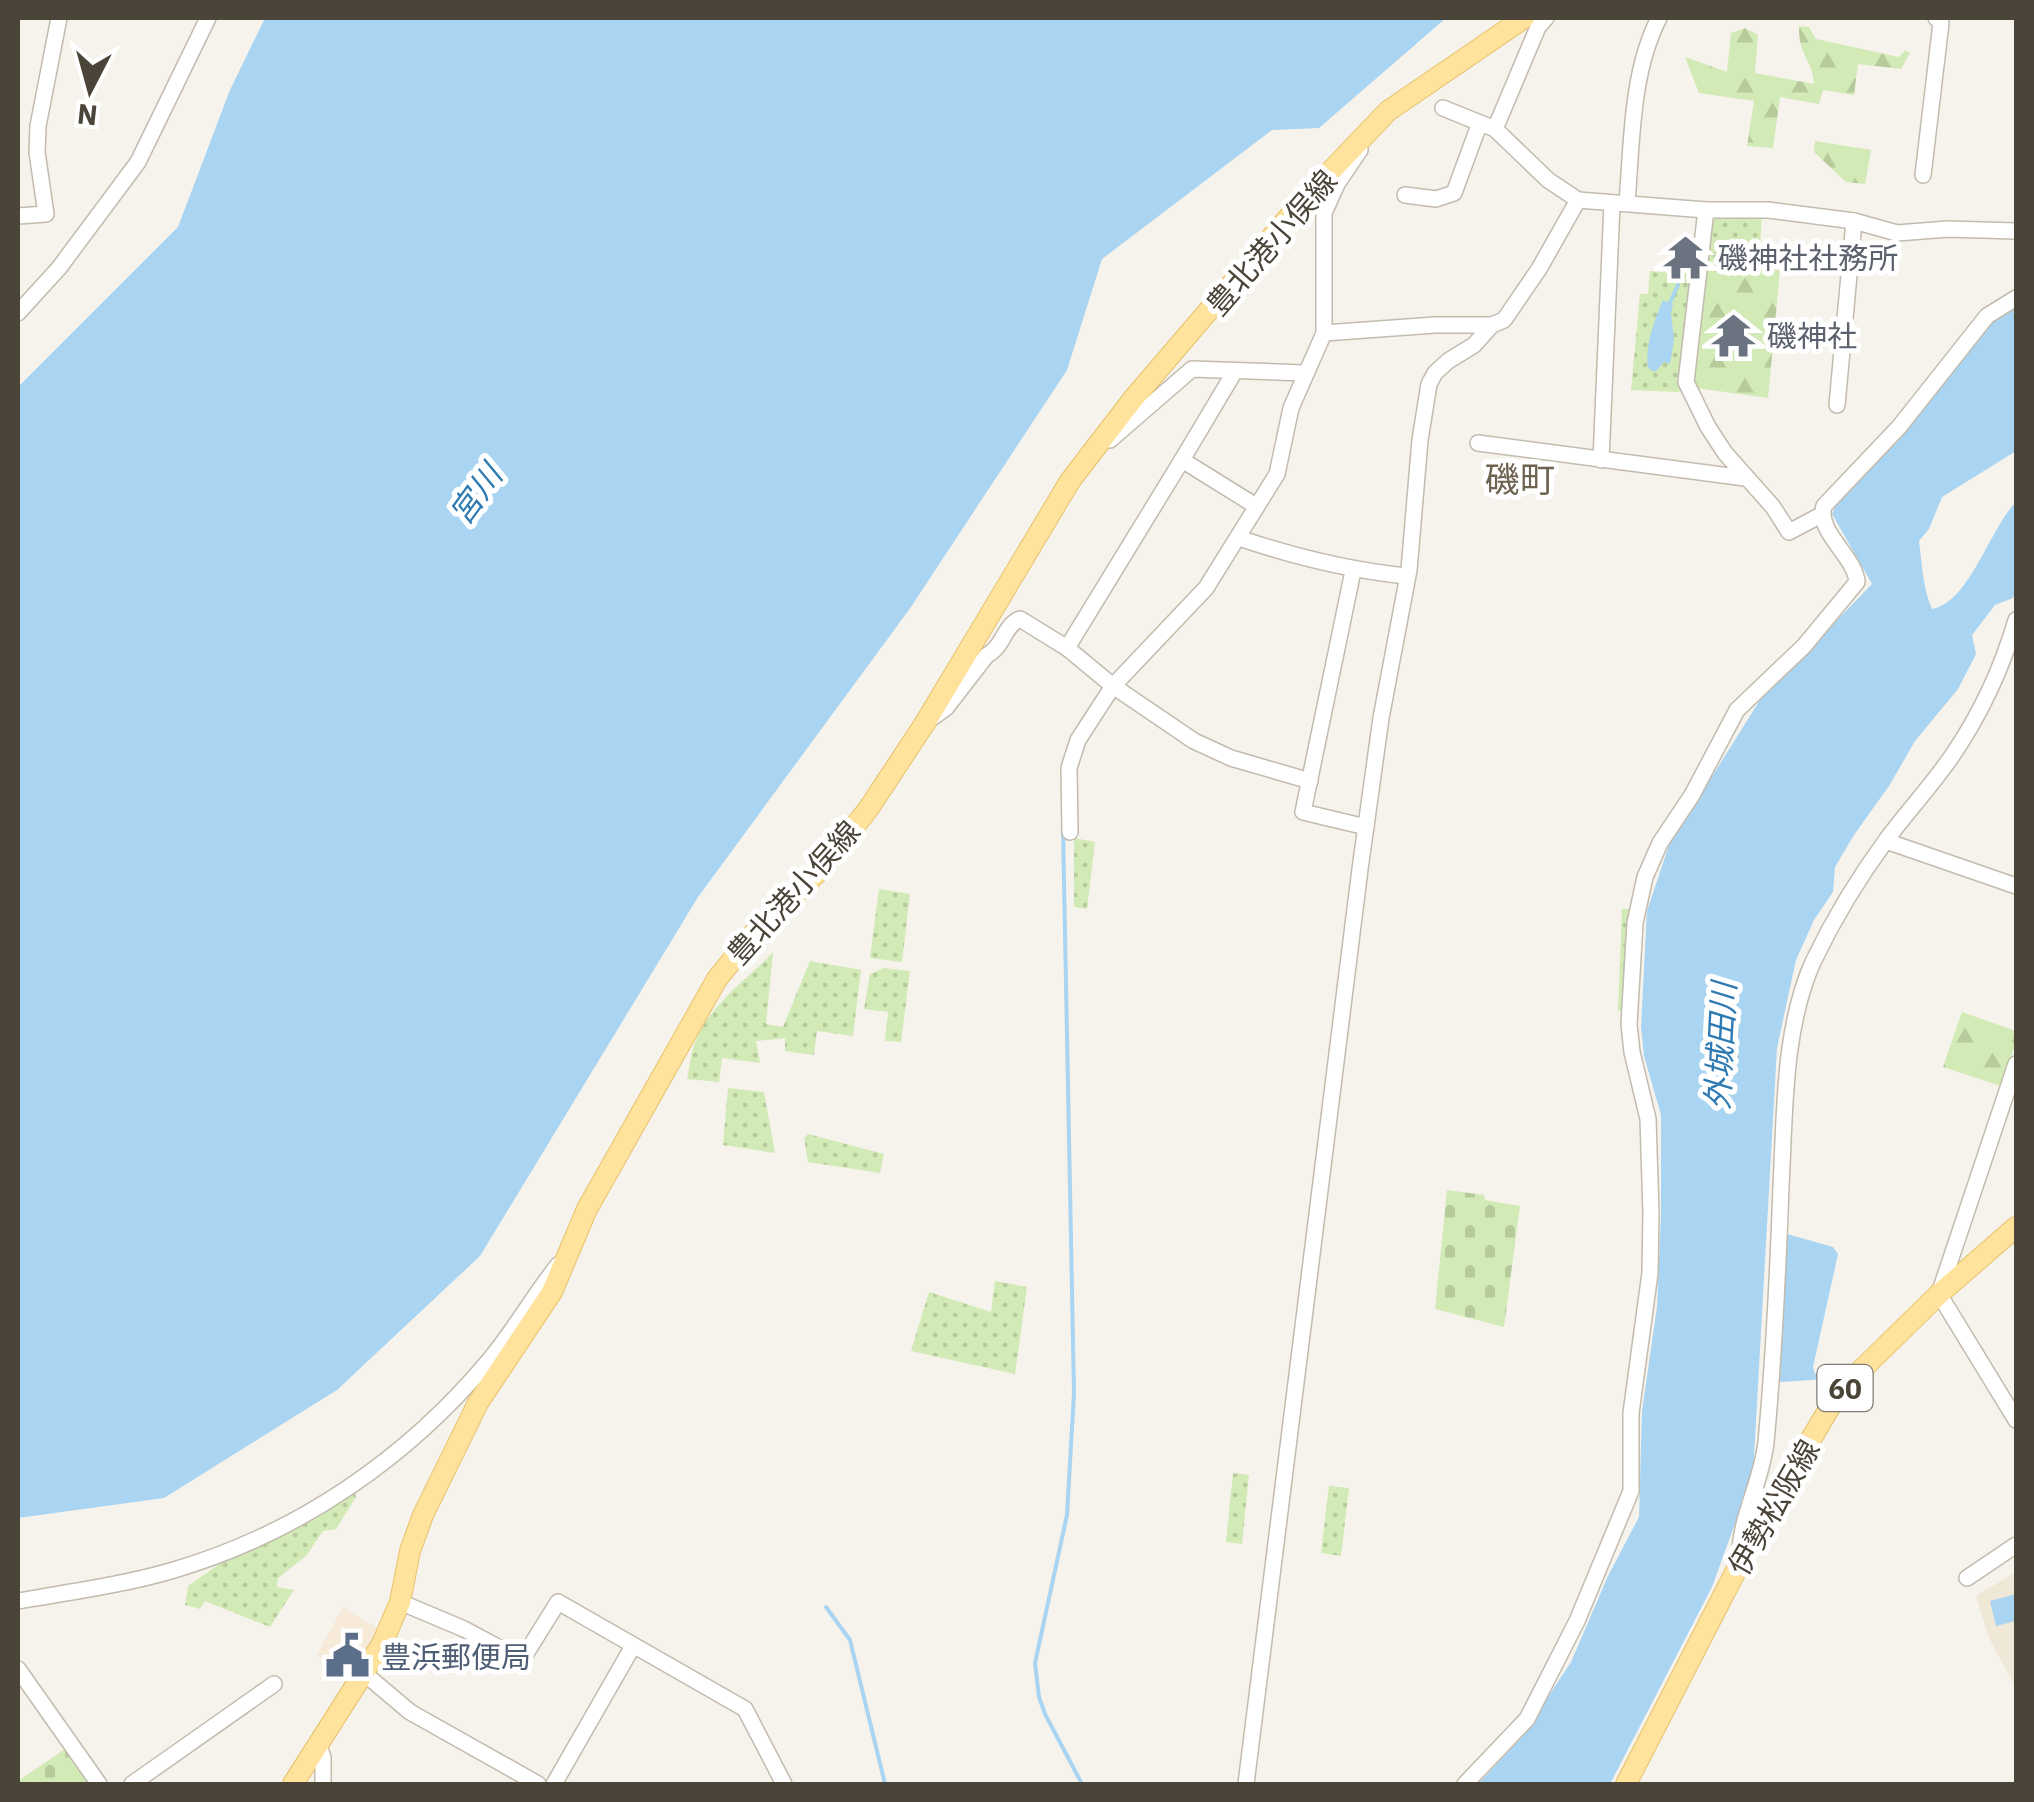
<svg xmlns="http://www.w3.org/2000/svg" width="2034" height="1802" font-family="'IBM Plex Sans','Noto Sans JP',sans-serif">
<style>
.commercial{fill:#f7ead8}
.education{fill:#efe8d6}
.grass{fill:url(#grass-dots)}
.forest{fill:url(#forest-firs)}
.cemetery{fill:url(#cemetery-stones)}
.water{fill:#a9d4f2}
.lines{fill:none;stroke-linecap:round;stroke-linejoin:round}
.stream{stroke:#a9d4f2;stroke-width:4}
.minor-casing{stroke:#c2bbae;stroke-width:18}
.major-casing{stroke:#e6c16a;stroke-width:22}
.minor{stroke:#fff;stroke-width:15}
.major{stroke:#ffe39c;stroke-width:20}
.labels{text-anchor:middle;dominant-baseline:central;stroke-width:10;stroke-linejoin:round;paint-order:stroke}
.shield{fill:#fff;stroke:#817c74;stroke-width:2.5}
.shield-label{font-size:28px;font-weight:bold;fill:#4b4439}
.street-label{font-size:30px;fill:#4b4439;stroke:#fff}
.worship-label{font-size:30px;fill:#5b616d;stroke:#fff;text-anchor:start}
.service-label{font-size:30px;fill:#4e5e75;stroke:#fff;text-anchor:start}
.water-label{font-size:32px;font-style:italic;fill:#2e7ab2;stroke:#fff}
.quarter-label{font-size:35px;fill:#6e6250;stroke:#fff}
</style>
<defs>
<pattern id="grass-dots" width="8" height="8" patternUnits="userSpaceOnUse" patternTransform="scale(2.5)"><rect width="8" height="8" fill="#d2eab5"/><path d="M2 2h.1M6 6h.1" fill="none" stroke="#b6ca9c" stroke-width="1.8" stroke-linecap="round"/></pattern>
<pattern id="forest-firs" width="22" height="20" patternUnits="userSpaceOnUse" patternTransform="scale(2.5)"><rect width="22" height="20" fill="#d2eab5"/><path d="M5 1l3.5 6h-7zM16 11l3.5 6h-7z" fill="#b6ca9c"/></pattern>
<pattern id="cemetery-stones" width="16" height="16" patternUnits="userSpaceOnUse" patternTransform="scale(2.5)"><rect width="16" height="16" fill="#d2eab5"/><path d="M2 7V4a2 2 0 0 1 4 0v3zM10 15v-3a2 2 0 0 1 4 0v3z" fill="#b6ca9c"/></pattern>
</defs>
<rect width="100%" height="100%" fill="#f6f3ec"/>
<!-- commercial -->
<polygon class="commercial" points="343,1607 383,1632 357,1676 317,1655"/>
<!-- education -->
<polygon class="education" points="2016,1572 2016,1688 1989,1638 1976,1596"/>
<!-- grass -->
<g class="grass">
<polygon points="1762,214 1759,265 1704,261 1709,217"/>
<polygon points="1674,241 1698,245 1682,390 1678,392 1631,390 1640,294 1648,294 1650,271 1671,273"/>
<polygon points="1074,838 1095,842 1087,909 1074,907"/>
<polygon points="879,889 910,894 902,962 870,958"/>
<polygon points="1622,909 1631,909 1625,1012 1618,1011"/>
<path d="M773,952L766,1024L783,1027L810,961L861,970L853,1036L817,1031L814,1055L785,1051V1038L756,1041L760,1063L722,1058L719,1082L687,1079C690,1066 691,1051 696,1040C712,1002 746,981 773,952Z"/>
<polygon points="884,968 910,971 901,1042 885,1041 888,1012 864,1009 870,974"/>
<polygon points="728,1088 764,1092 775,1153 723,1145"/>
<polygon points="808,1134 884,1154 880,1173 808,1162 804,1138"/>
<polygon points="995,1281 1027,1287 1015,1374 911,1351 929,1292 991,1312"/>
<polygon points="1233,1473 1249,1475 1242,1544 1226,1542"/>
<polygon points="1329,1486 1349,1488 1341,1556 1321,1553"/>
<polygon points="355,1491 356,1497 336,1529 323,1531 306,1556 278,1578 277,1587 294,1590 270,1627 205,1601 200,1609 185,1605 188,1586 228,1558 320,1516"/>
</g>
<!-- forest -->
<g class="forest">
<path d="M1799,26L1809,27L1816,39L1899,57L1905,50L1910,53L1901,69L1858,64L1854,95L1823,90L1819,104L1780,97L1773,148L1747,146L1754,101L1699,93L1685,57L1727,72L1731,33L1745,28L1758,35L1755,73L1814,84C1813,60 1798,56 1799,26Z"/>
<polygon points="1815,141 1871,150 1865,184 1846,182 1814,152"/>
<polygon points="1704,264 1780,270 1768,398 1696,388 1691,380"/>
<polygon points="1962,1012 2016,1031 2016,1043 2001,1086 1943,1067"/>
</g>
<!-- cemetery -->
<g class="cemetery">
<polygon points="1447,1190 1484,1195 1485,1200 1520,1206 1504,1327 1435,1309"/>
<polygon points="68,1747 96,1784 18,1784 18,1781"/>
</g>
<!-- water -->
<g class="water">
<polygon points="265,18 1446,18 1319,128 1272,130 1102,259 1067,370 911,607 698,897 480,1256 337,1390 164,1498 18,1518 18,387 178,227 230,90"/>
<path d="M1663,300L1673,305L1671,313L1674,340L1670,364L1664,362L1655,372L1648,368C1645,345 1654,321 1663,300Z"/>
<path d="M2016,303V451L1942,497L1929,529L1919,541C1922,564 1923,589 1932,609C1969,603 1990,528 2016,502V591L2013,598L1995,605L1972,635L1976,654L1958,689L1915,741L1889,786L1854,835L1835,867L1833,892L1814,920L1796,960L1777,1048L1753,1474L1712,1587L1610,1784H1478L1520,1739L1571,1662L1608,1576L1639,1517L1642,1411L1657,1307L1661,1216V1115L1644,1056L1641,1027L1647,911L1669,845L1760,700L1872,584L1832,514L1838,500L1973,337Z"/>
<polygon points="1787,1234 1833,1247 1838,1254 1813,1367 1815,1374 1848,1371 1842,1378 1780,1382"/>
<polygon points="2016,1594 2016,1621 1996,1626 1990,1601"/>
</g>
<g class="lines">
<!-- stream -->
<g class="stream">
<polyline points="1669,305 1678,285"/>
<polyline points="1063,830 1074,1393 1067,1515 1035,1663 1039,1697 1045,1714 1082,1784"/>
<polyline points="826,1607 850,1640 885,1784"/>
</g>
<defs>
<g id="minor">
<polyline points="1443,108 1495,129 1548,180 1578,200 1706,210 1768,210 1854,221 1897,233 1948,229 2016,231"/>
<polyline points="1495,129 1538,27 1546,18"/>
<polyline points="1923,175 1941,23 1936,18"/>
<polyline points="1405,195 1436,199 1454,193 1479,125"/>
<path d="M1627,202C1632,143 1631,72 1659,18"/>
<polyline points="1706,210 1686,382 1708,427 1725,453 1773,507 1789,532 1821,515"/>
<polyline points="18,216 46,214 37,152 38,126 59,18"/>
<polyline points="18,313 59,268 138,162 208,18"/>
<polyline points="1324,333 1435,325 1492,325"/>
<polyline points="1837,405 1854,221"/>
<polyline points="1110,440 1192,369 1304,373"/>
<polyline points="1478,443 1745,478"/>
<polyline points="1182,460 1235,371"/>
<polyline points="1601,460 1612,204"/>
<path d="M1239,538C1295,557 1347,570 1406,576"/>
<polyline points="1353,571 1303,812 1366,827"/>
<polyline points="1067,648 1182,460 1256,506"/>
<path d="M932,718L946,708L987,655C1003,648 1004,625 1020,619L1067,648L1113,686L1194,741L1231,758L1310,781"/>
<polyline points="1070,832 1069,768 1078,740 1113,686 1206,588 1277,474 1291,408 1324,333 1324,213 1337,184 1360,150"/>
<polyline points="1886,841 2016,886"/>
<polyline points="2016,1064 1939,1294 2016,1420"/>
<path d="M1740,1559C1738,1521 1762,1482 1766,1442C1774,1357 1778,1271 1781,1186C1785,1113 1783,1029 1813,962C1833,920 1859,877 1887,839C1908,811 1932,785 1952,756C1980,715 2002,668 2016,620"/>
<polyline points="1967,1578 2016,1545"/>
<path d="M18,1601C70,1592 123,1585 174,1570C299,1533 408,1458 491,1358C515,1329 534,1295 558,1265"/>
<polyline points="400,1602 464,1629 522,1660 558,1602 745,1709 784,1784"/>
<polyline points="18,1669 99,1784"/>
<polyline points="365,1674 410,1712 538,1784"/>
<polyline points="319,1747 323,1757 323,1784"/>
<polyline points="132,1784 274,1684"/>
<polyline points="554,1784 633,1646"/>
<polyline points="1246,1784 1360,869 1381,718 1409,570 1420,440 1429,384 1435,373 1448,361 1474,345 1492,325 1504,320 1539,269 1578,200"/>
<path d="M1465,1784L1527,1719L1577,1621L1631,1491V1413L1650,1273L1651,1213L1648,1119L1632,1052L1629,1024L1635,923L1645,877L1660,843L1692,795L1737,710L1804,646L1857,582C1855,556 1816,532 1824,506L1899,427L1987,316L2016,298"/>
</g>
<g id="major">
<polyline points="293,1784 382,1644 400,1602 410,1551 423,1515 478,1403 552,1292 587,1209 717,979 755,932 820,870 869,808 925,723 1070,481 1133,399 1306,197 1388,111 1524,18"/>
<polyline points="1626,1784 1758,1528 1833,1402 1851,1380 1939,1294 2016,1227"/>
</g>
</defs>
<!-- minor casing -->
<use href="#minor" class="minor-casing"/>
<!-- major casing -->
<use href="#major" class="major-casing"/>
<!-- minor -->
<use href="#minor" class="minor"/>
<!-- major -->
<use href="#major" class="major"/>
</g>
<!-- icons -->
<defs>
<symbol id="temple-bare" viewBox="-9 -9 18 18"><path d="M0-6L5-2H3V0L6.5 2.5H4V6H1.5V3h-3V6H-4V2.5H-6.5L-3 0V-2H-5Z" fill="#6b7280" stroke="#fff" stroke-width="2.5" paint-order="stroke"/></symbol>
<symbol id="civic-bare" viewBox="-9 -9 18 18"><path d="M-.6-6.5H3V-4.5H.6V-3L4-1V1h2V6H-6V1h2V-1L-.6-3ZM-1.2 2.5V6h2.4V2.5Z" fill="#5c6f8a" stroke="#fff" stroke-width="2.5" paint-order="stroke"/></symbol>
</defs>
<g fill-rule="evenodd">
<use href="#temple-bare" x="1654" y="226" width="63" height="63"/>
<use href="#temple-bare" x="1702" y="304" width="63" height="63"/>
<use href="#civic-bare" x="316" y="1624" width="63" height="63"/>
</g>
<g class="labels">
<!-- shield labels -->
<rect class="shield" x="1817.5" y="1365" width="55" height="46" rx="8"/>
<g class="shield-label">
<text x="1845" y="1388">60</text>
</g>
<!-- street labels -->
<g class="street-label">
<text transform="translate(1271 242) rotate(-49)">豊北港小俣線</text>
<text transform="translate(793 892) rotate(-48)">豊北港小俣線</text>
<text transform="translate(1773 1507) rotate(-60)">伊勢松阪線</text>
</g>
<!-- worship labels -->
<g class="worship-label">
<text x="1718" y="257">磯神社社務所</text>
<text x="1767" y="335">磯神社</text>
</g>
<!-- service labels -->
<g class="service-label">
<text x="381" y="1656">豊浜郵便局</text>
</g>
<!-- water labels -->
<g class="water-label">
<text transform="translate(475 494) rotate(-54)">宮川</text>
<text transform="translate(1720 1046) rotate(-87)">外城田川</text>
</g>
<!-- quarter labels -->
<g class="quarter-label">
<text x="1520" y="479">磯町</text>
</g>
</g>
<!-- border -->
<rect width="2034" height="1802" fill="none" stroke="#4b4439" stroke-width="40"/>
<!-- north arrow -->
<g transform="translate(90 90) rotate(186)" stroke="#ffffff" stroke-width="8" paint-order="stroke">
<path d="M0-8L18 38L0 25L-18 38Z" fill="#4b4439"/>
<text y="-15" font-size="28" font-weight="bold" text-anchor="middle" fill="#4b4439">N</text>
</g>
</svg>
